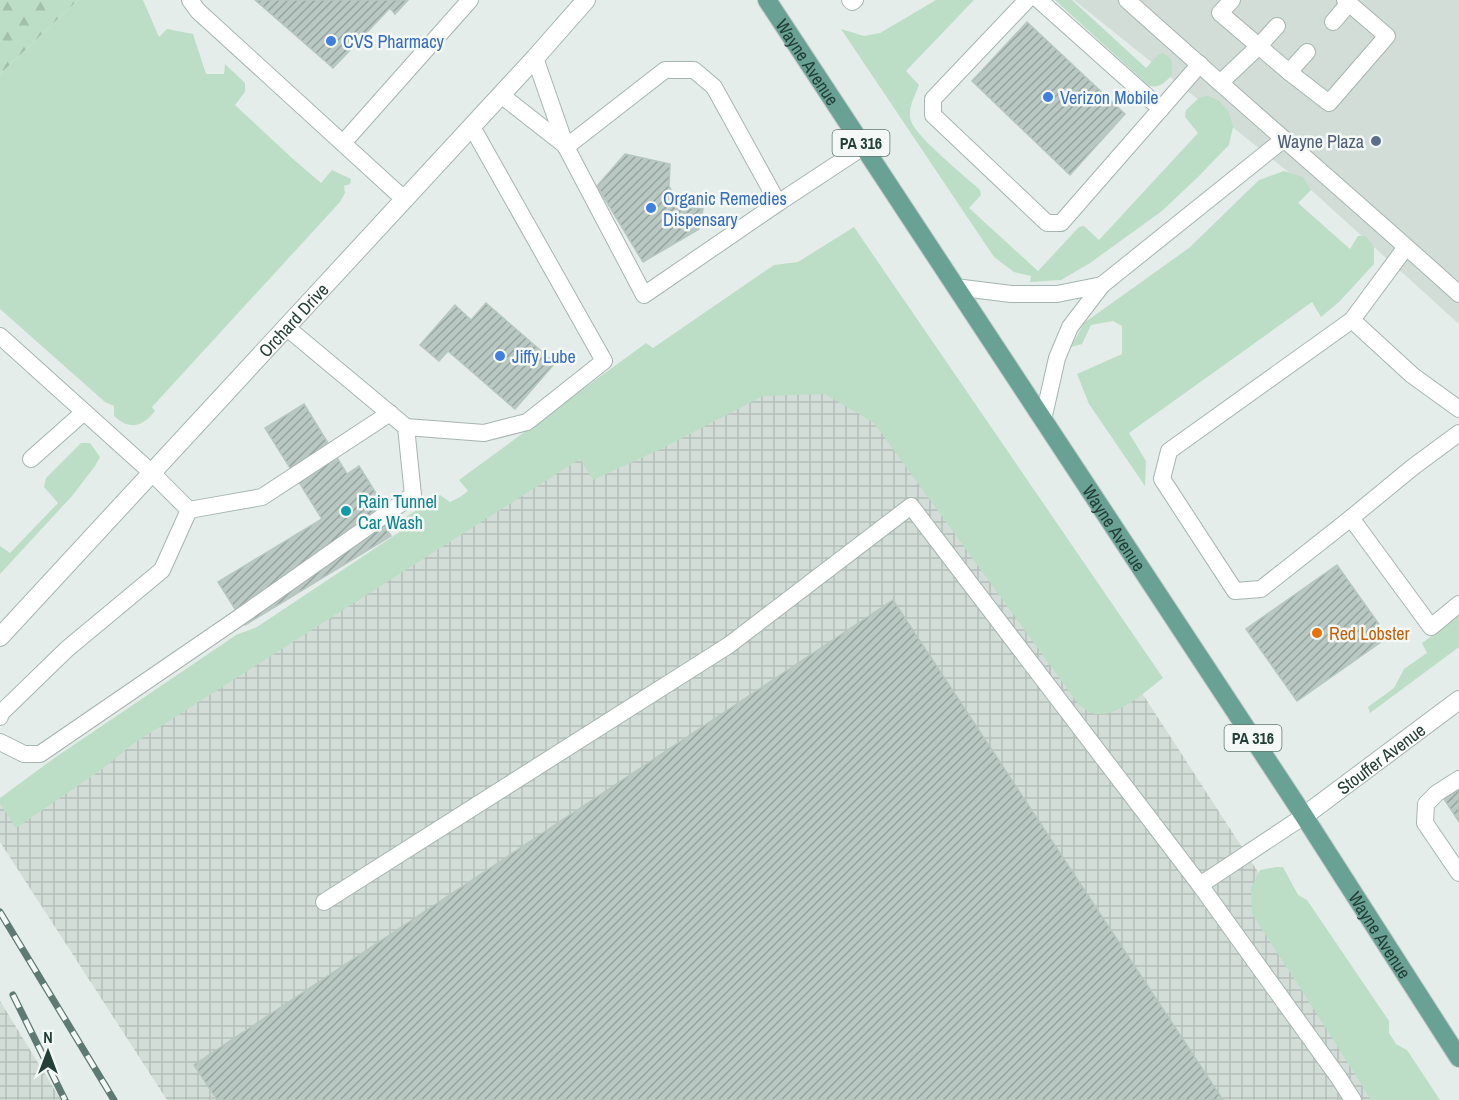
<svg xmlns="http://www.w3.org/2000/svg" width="1459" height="1100" font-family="'Archivo Narrow',sans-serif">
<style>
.built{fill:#d2ddd8}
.industrial{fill:url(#industrial-grid)}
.green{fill:#bddec6}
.forest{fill:url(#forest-firs)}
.building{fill:url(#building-hatch);stroke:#b6c7c0;stroke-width:1.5}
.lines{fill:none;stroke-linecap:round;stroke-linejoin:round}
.service-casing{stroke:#a6b5b0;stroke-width:18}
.tertiary-casing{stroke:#a6b5b0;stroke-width:20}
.primary-casing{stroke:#c1c9c7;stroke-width:20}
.service{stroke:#fff;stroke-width:16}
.tertiary{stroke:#fff;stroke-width:18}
.primary{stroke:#69a294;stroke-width:18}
.rail-casing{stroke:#5e7a73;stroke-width:7}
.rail{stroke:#f4f9f7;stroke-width:4.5;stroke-dasharray:14;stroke-linecap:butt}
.shop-dot{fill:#3f7fe0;stroke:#f4f9f7;stroke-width:2}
.service-dot{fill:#5c6f8a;stroke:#f4f9f7;stroke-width:2}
.culture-dot{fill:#0f9aa8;stroke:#f4f9f7;stroke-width:2}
.food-dot{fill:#e8710a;stroke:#f4f9f7;stroke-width:2}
.labels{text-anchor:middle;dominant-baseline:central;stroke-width:5;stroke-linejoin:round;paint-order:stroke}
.shield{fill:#f4f9f7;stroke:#627771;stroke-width:1.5}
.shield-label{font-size:16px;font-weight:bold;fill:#233f37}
.shop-label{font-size:18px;fill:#366cbe;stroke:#f4f9f7;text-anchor:start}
.street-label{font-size:18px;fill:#233f37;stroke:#f4f9f7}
.service-label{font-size:18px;fill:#4e5e75;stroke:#f4f9f7;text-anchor:end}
.culture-label{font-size:18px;fill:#0d838f;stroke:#f4f9f7;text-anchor:start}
.food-label{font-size:18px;fill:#c56008;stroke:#f4f9f7;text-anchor:start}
</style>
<defs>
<pattern id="industrial-grid" width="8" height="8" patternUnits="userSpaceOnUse" patternTransform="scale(1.5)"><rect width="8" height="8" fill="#d2ddd8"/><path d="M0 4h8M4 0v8" fill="none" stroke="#b4bfba"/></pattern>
<pattern id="forest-firs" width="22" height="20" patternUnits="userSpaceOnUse" patternTransform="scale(1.5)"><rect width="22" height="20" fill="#bddec6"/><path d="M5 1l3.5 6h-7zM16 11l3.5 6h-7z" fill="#a2c0ab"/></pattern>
<pattern id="building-hatch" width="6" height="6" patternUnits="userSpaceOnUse" patternTransform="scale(1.5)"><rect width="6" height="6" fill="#b9c8c2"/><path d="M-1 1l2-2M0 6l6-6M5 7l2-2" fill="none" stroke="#96a49e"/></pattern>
</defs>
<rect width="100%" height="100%" fill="#e4ede9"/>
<!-- built -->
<polygon class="built" points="1074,0 1459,0 1459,324 1311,190"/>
<!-- industrial -->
<g class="industrial">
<polygon points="854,249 1406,1100 167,1100 0,842 0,799"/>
<polygon points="0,1001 61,1100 0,1100"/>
</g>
<!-- green -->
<g class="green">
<path d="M78,0H143L159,37L167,29L193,34L206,74H224L225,64L245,83V92L235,105L292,158L321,183L332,170L351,179L350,184L344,186L345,193L340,202L152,407L155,411C148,420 139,428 126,424C122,423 117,418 114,416V406L105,402L0,309V74Z"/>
<path d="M936,0H974L906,71L919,85C915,96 907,109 911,121C917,138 965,176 980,190L981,195L969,208L1038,271L1079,227L1084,226L1099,240L1198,133L1185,117L1186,110L1200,97L1208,96L1218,100L1229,112L1233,127L1229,145L1199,176L1162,211L1090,263L1061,280L1030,282L1031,276L1014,272L994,257L841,29L864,36L880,33Z"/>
<path d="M1055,0H1072L1146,68L1156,57L1162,53C1174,58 1173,63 1172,75C1164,83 1161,88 1149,86Z"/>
<polygon points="1284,171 1303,177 1311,190 1298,203 1350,249 1358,236 1366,236 1374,247 1374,264 1339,302 1321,317 1312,302 1129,433 1146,461 1145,486 1089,404 1077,374 1122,354 1122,326 1113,321 1091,325 1082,344 1071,347 1084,323 1189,248 1259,180"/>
<path d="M854,227L1163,678C1146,691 1114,721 1091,713C1088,712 1083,707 1079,705L874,423L825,394L763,396L661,449L593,480L580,459L133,744L101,770L16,828L0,804V798L53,759L236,635L257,627L410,525L406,517L440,495L450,502L460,497L468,491L459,480L646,343L653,348L774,265L798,262Z"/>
<polygon points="81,443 90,443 100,457 95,466 72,496 0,574 0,546 10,553 58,503 44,487 46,478"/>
<polygon points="1459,616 1459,647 1370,713 1368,707 1394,688 1404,669 1427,653 1422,643"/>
<polygon points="1276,867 1283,867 1298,895 1307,900 1389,1021 1389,1033 1396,1044 1407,1050 1440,1100 1371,1100 1315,1011 1252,914 1251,888 1260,870"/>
</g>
<!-- forest -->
<polygon class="forest" points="0,0 78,0 0,74"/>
<!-- building -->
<g class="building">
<polygon points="255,0 408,0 395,14 390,8 333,68"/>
<polygon points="1027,22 1125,114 1070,175 972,81"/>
<polygon points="625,154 670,164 669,186 680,207 703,209 699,229 643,262 597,186"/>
<polygon points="486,303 555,363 515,409 448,351 439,361 420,345 455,305 471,320"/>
<polygon points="304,404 347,474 359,466 379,498 371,503 391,536 245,625 218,582 322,519 265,428"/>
<polygon points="1337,565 1388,637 1297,701 1246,629"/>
<polygon points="893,600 1223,1100 217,1100 194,1065"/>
<polygon points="1459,789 1459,822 1444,799"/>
</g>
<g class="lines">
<defs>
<g id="service">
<polyline points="190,0 198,11 405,200"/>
<polyline points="850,0 852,2 855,0"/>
<polyline points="1027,0 933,99 933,115 1047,223 1061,223 1200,64"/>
<polyline points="1039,0 1161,109"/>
<path d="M1127,0C1237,99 1349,195 1459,294"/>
<polyline points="1232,0 1220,13 1289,72 1329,103 1387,36 1345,0"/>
<polyline points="1333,22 1349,3"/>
<polyline points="535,58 566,147 644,295 778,203"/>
<polyline points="1289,72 1307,52"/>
<polyline points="1220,83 1259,46 1277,26"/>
<polyline points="501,95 566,146"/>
<polyline points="343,143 470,0"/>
<polyline points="566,147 665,70 694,70 714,87 778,203 863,147"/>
<polyline points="1406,247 1352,320 1169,451 1162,479 1235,591 1261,589 1351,518 1413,467 1459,433"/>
<polyline points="1102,285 1284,139"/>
<polyline points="955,287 1011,294 1057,294 1102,285 1070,327 1057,358 1043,420"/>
<polyline points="1352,320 1412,375 1459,409"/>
<polyline points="0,336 152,473 189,510 162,570 67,649 0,714 0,717"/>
<polyline points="406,427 484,433 527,422 604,361 472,127"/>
<polyline points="31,459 84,412"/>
<polyline points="189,510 262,497 390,413"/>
<polyline points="1351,518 1431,627 1459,604"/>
<polyline points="0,742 24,754 40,754 237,619 413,495 406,427 286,327"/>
<polyline points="1459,779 1437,793 1426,804 1425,823 1459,873"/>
<polyline points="1200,885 1304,816"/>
<polyline points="324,902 729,645 911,506 1200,885 1339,1078 1353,1100"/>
</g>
<g id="tertiary">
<path id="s1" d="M0,637L535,58L586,0"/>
<path id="s2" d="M1304,816L1459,700"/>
</g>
<g id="primary">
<path id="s3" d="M767,0L1304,816L1459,1058"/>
</g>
</defs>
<!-- service casing -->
<use href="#service" class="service-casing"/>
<!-- tertiary casing -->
<use href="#tertiary" class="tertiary-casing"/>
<!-- primary casing -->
<use href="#primary" class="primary-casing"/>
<!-- service -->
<use href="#service" class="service"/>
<!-- tertiary -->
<use href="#tertiary" class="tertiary"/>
<!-- primary -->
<use href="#primary" class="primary"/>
<defs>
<g id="rail">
<polyline points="0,912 114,1100"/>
<polyline points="13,995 65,1100"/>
</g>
</defs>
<!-- rail casing -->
<use href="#rail" class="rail-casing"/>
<!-- rail -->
<use href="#rail" class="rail"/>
</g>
<!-- markers -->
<g class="shop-dot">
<circle cx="331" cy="41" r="6"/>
<circle cx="1048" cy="97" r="6"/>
<circle cx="651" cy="208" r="6"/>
<circle cx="500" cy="356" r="6"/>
</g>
<circle class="service-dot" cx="1376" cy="141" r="6"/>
<circle class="culture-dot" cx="346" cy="511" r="6"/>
<circle class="food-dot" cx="1317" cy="633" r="6"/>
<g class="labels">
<!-- shield labels -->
<g class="shield">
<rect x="832.5" y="130" width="57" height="26" rx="4.5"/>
<rect x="1224.5" y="725" width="57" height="26" rx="4.5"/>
</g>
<g class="shield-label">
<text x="861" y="143">PA 316</text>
<text x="1253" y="738">PA 316</text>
</g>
<!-- shop labels -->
<g class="shop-label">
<text x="343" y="41">CVS Pharmacy</text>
<text x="1060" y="97">Verizon Mobile</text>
<text x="663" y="198">Organic Remedies<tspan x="663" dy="21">Dispensary</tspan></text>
<text x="512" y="356">Jiffy Lube</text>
</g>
<!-- street labels -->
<g class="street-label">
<text stroke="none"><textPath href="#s3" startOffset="74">Wayne Avenue</textPath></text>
<text stroke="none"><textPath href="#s1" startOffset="432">Orchard Drive</textPath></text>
<text stroke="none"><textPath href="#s3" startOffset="632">Wayne Avenue</textPath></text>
<text stroke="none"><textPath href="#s2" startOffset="96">Stouffer Avenue</textPath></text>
<text stroke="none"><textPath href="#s3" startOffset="1118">Wayne Avenue</textPath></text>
</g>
<!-- service labels -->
<g class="service-label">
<text x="1364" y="141">Wayne Plaza</text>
</g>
<!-- culture labels -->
<g class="culture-label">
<text x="358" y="501">Rain Tunnel<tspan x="358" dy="21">Car Wash</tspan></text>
</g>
<!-- food labels -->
<g class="food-label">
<text x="1329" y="633">Red Lobster</text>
</g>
</g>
<!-- north arrow -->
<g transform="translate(48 1052)" stroke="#f4f9f7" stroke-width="4.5" paint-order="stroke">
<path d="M0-4.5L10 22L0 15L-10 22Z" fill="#233f37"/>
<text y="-9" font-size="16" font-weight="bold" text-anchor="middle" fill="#233f37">N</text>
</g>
</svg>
